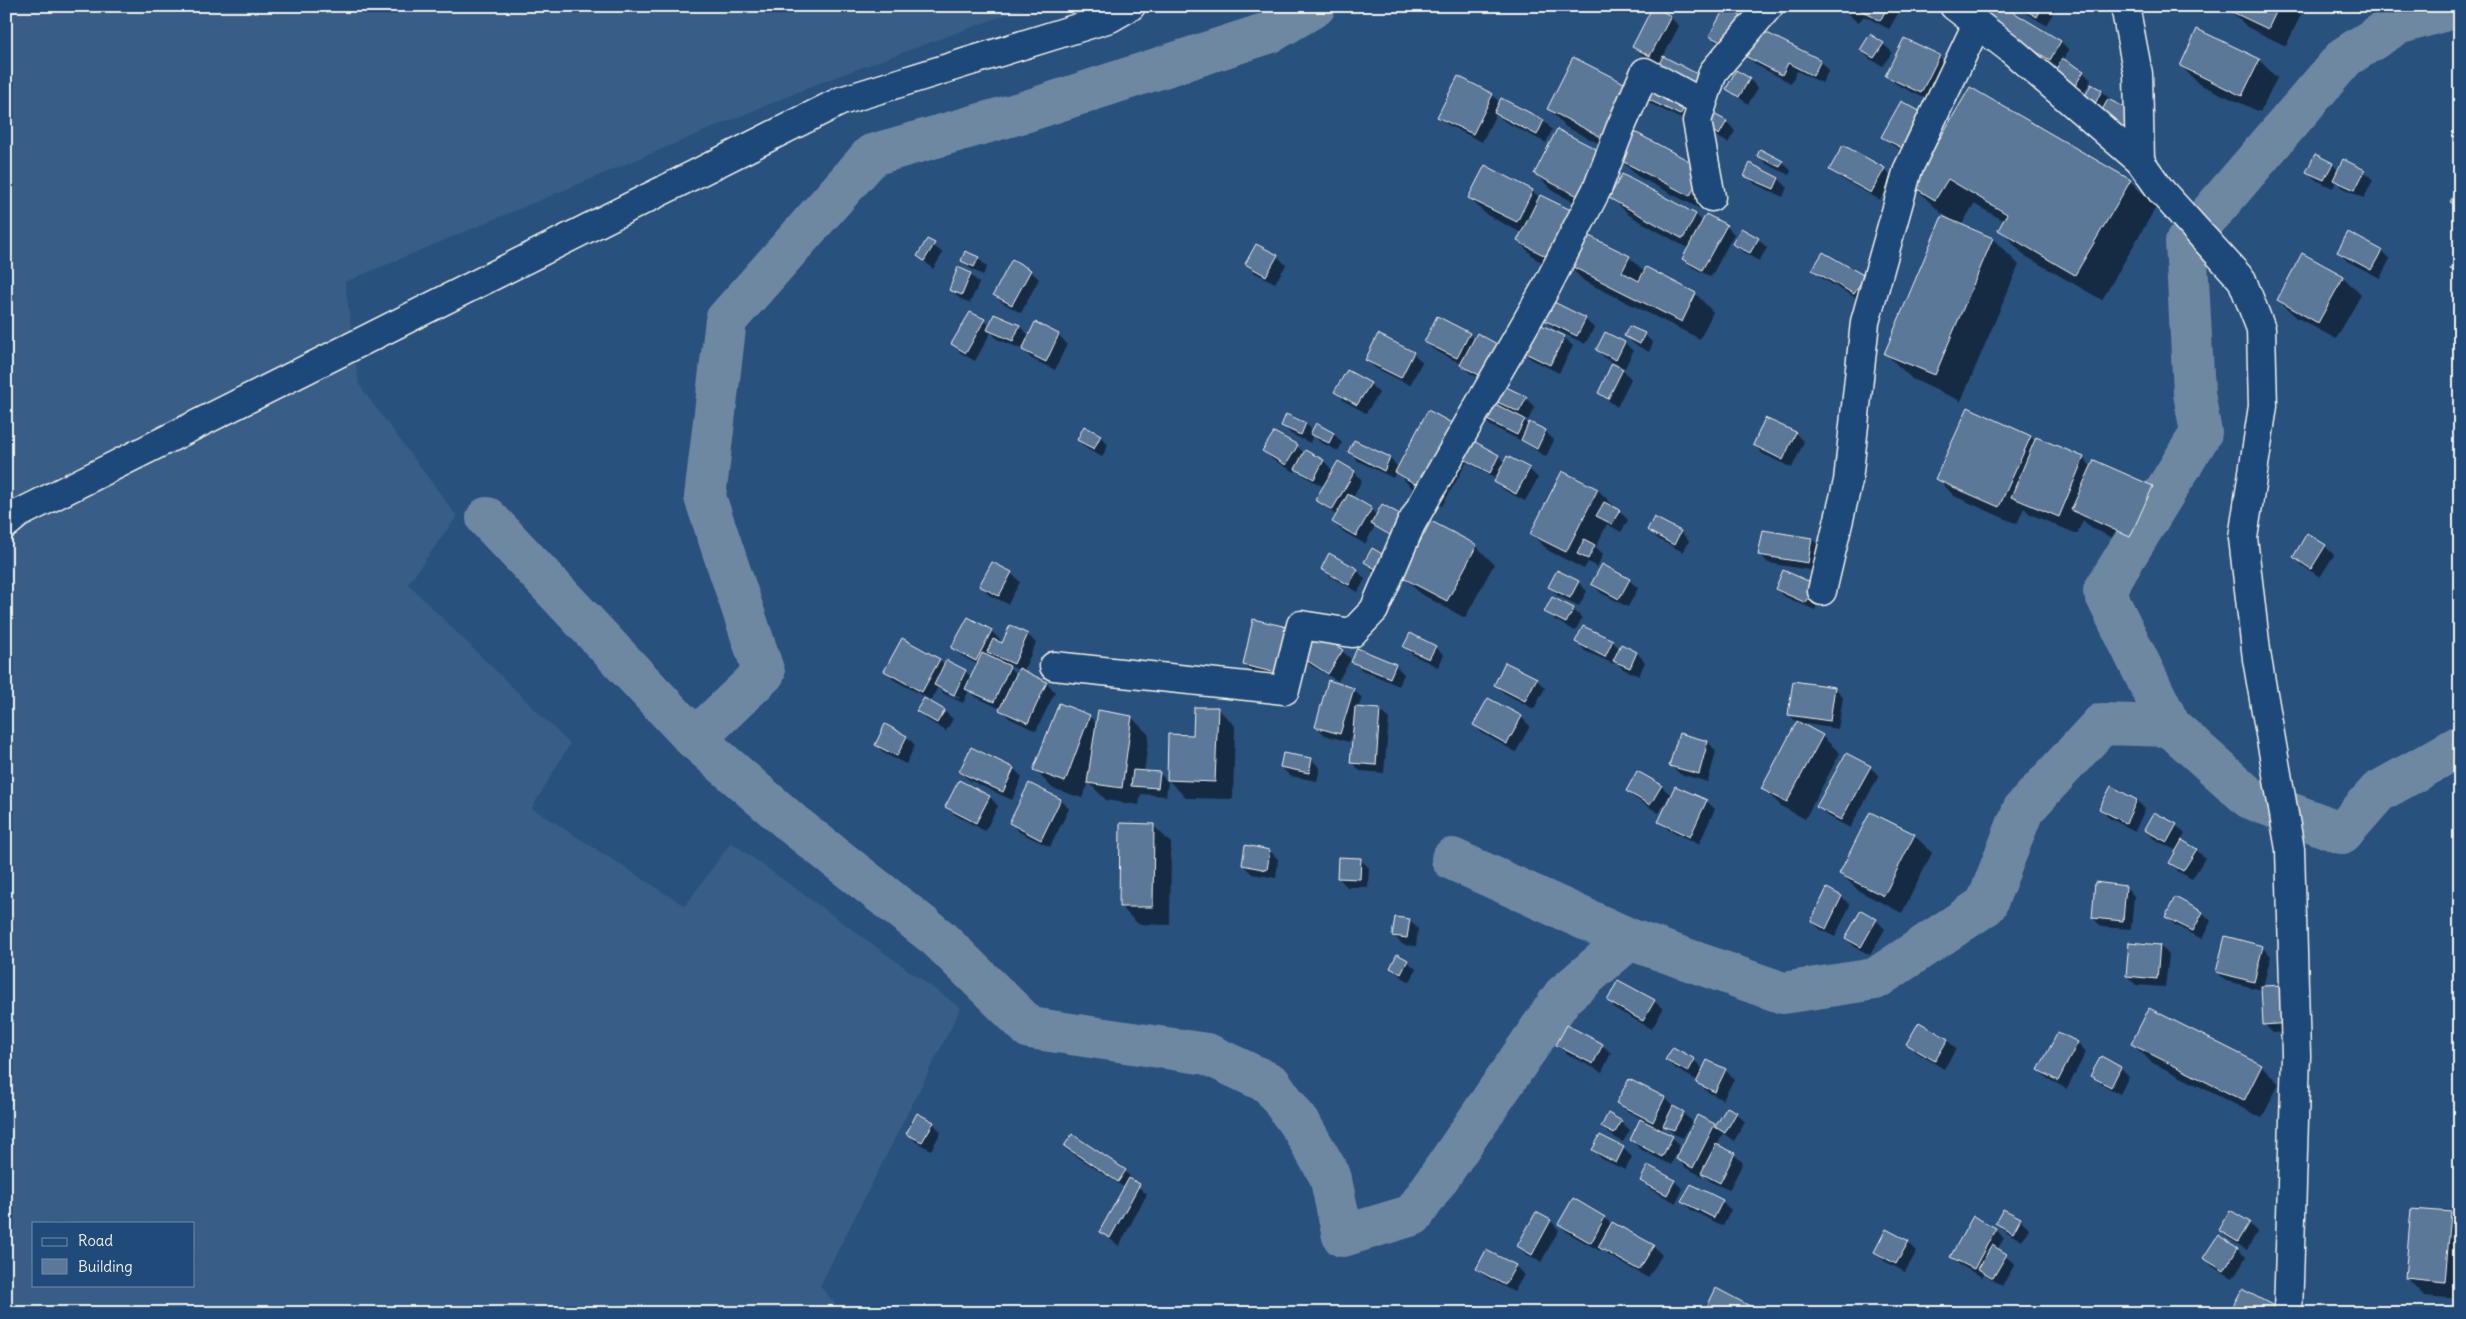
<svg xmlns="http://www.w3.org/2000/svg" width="2466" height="1319" font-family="Delius,sans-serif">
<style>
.built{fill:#375d86;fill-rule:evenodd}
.shadow{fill:#0007;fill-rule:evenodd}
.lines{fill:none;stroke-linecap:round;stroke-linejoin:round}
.canal{stroke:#6e88a2;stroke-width:42}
.building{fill:#5b7899;stroke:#f4f1e8}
.minor-casing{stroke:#f4f1e8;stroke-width:31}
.minor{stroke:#1f4a7a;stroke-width:28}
</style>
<rect width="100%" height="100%" fill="#28517e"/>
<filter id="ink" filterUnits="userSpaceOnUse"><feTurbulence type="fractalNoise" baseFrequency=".02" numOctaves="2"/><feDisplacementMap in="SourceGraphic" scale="10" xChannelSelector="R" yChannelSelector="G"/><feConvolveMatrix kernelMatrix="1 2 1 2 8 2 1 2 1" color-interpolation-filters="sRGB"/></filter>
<g filter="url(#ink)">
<!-- built -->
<path class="built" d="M6,6H1030L822,82L345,282L359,385L457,516L408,584L570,744L532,808L685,906L731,842L961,1008L820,1286L843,1313H6ZM34,1223H194V1285H34Z"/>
<!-- shadow -->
<g class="shadow">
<polygon points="1839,6 1896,6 1900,10 1889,29 1864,16 1858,23"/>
<polygon points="1968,6 2000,6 2061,42 2069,50 2063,61 2083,72 2091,80 2082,96 2058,67 1994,29"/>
<polygon points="2014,6 2051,6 2055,10 2046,25"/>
<polygon points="2231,6 2305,6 2286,46 2247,27 2229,9"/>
<polygon points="1670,17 1679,26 1663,57 1702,78 1660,64 1642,55 1634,46"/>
<polygon points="1746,20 1719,45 1710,36"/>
<polygon points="1883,44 1892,52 1883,66 1870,59 1861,50"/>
<polygon points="1747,56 1820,61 1829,70 1822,83 1797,71 1791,83 1756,65"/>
<polygon points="1939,56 1948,65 1930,101 1896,84 1887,76"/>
<polygon points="2259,60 2277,78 2260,112 2199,84 2181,66"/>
<polygon points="1749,79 1758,88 1748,104 1728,89"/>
<polygon points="1629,87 1647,105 1633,133 1721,187 1708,213 1637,176 1620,159 1622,155 1566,127 1548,109"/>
<polygon points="1971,88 2130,181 2156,207 2102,300 2025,256 1999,229 2004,221 1974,204 1961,226 1993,239 2019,265 1961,401 1912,379 1885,353 1952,220 1940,212 1913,186"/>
<polygon points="2101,91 2110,99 2139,140 2082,105"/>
<polygon points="1641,94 1687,102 1689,123 1649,103"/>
<polygon points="1493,95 1500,103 1502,100 1544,121 1552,130 1546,143 1504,121 1496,114 1482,142 1448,125 1439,117"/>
<polygon points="1711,113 1727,122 1735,131 1728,143 1713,134"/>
<polygon points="1924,115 1915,158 1892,145 1883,137"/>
<polygon points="1761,150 1783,162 1791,171 1789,175 1767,164 1758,156"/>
<polygon points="1599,152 1596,213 1554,192 1536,174"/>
<polygon points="2332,164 2339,171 2364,171 2373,180 2364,198 2343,188 2336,181 2333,188 2316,180 2307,171"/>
<polygon points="1831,169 1884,169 1893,178 1880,200 1840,178"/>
<polygon points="1746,175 1779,179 1787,187 1783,197 1755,184"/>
<polygon points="2460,186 2460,211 2451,202"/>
<polygon points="1532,191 1540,198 1574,213 1592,230 1589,237 1629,257 1645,272 1646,269 1696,294 1713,312 1700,339 1584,281 1572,269 1569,275 1536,259 1518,241 1522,233 1487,215 1469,198"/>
<polygon points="1611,197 1696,215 1703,222 1726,226 1734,234 1711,277 1692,267 1684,259 1689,249 1629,215"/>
<polygon points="1758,239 1767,248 1759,261 1743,252 1734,243"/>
<polygon points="927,241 943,253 933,269 919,256"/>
<polygon points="2381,251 2390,259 2380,278 2347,261 2339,252"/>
<polygon points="1277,256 1286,265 1275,283 1255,273 1247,264"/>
<polygon points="978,258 987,267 983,275 971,269 963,261"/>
<polygon points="1814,270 1864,277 1863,302 1823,279"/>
<polygon points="1030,271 1039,279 1021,313 1003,303 994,295"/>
<polygon points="970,274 979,283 970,303 959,298 950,289"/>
<polygon points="2343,277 2361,295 2336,339 2296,317 2278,300"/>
<polygon points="1544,319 1585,319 1594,328 1585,344 1553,328"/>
<polygon points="984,320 990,326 1019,326 1030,336 1036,324 1059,335 1067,344 1055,370 1032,359 1022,349 997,339 991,332 975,361 961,353 953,344"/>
<polygon points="1630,327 1644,334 1653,343 1649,352 1634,344 1625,335"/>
<polygon points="1606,333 1625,343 1633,351 1625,368 1606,359 1598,350"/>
<polygon points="1469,334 1475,340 1492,384 1471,374 1462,364 1434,350 1425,342"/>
<polygon points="1378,336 1413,353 1422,362 1410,385 1375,368 1367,360"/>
<polygon points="1564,337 1573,346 1559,373 1531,359 1522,351"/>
<polygon points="1613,365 1623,370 1631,379 1617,407 1599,393"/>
<polygon points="1370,384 1379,393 1366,413 1344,401 1336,392"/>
<polygon points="1526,398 1535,407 1528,420 1521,417 1529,425 1545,431 1554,440 1546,457 1524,442 1491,426 1482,417 1504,409 1494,400"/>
<polygon points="1968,409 2031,437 2035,441 2083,458 2092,467 2152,487 2170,505 2148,554 2091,528 2083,520 2077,534 2030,514 2024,508 2017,524 1954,496 1937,478"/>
<polygon points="1287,416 1306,424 1313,431 1316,425 1334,434 1342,443 1338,451 1320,442 1313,435 1310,443 1291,434 1282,425"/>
<polygon points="1795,433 1804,442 1792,468 1763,454 1754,445"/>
<polygon points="1100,436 1108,445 1102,457 1087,449 1078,440"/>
<polygon points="1473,442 1499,456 1505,463 1529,469 1538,478 1525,501 1504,490 1495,481 1496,479 1467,462 1442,506 1414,490 1396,472 1393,478 1358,461 1349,452 1389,458 1399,468"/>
<polygon points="1297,446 1305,454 1306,452 1324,461 1333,471 1354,472 1362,480 1353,498 1371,509 1402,545 1375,526 1365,544 1342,531 1334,522 1337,516 1317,500 1324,487 1306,477 1297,469 1295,472 1273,460 1264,451"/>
<polygon points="1562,473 1598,490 1628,520 1621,532 1607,524 1596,547 1603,554 1597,567 1588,562 1584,569 1549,551 1531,534"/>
<polygon points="1655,518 1681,532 1689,541 1683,552 1658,539 1649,530"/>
<polygon points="1812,539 1820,548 1816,571 1768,563 1760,554"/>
<polygon points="1476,546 1494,564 1465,618 1421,594 1403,577"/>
<polygon points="2325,546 2334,555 2320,577 2303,566 2294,557"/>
<polygon points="1390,560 1391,581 1374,571 1366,562"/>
<polygon points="1322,568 1357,570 1365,579 1358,592 1331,577"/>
<polygon points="1011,573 1020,582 1008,604 989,595 981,586"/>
<polygon points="1629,580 1638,588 1628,607 1601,593 1592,584"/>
<polygon points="1578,582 1587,591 1579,606 1558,596 1550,587"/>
<polygon points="1776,589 1822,594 1815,610 1785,597"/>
<polygon points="1573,609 1582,618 1575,631 1555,620 1546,611"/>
<path d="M991,631L1000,640L998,643L1002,645L1028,635L1036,643L1023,672L1047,683L1055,692L1036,731L1009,718L1001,709L976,697L969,690L963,703L944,694L938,687L931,700L894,680L886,671L903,640L940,660L945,665L965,671L972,678L978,665L962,656L953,647ZM992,655L1000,663L990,658ZM1007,665L1019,670L1017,675ZM944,689L960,697L959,699L944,692Z"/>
<polygon points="1295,637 1286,681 1253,673 1244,665"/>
<polygon points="1612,641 1620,649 1637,653 1645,662 1639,676 1623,669 1615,661 1614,664 1585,651 1577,642"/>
<polygon points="1404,647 1435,647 1444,655 1438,667 1413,655"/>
<polygon points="1342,651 1351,659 1338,681 1310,665 1302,656"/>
<polygon points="1353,661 1395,665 1404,674 1399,686 1362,670"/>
<polygon points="1536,679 1545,688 1534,709 1504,693 1495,684"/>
<polygon points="1835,688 1843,697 1838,729 1799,723 1822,736 1840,753 1805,819 1781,806 1763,788 1797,723 1789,714"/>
<polygon points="1353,689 1362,698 1358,708 1380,710 1389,719 1384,773 1360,771 1352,762 1354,725 1349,742 1325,735 1316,726"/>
<polygon points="1217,708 1235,726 1233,799 1186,798 1168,780"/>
<polygon points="917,711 944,711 953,719 946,731 926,719"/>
<polygon points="1089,716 1097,724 1131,717 1149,735 1144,772 1159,773 1168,782 1166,796 1141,794 1139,805 1106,800 1089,783 1082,798 1052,788 1035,770"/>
<polygon points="1521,717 1530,726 1516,752 1483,734 1474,725"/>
<polygon points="886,726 907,737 915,745 906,764 885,754 876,745"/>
<polygon points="1680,734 1708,742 1716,751 1708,782 1680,774 1671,766"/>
<polygon points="971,749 1014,769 1022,777 1012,800 969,780 960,772"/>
<polygon points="1311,759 1320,768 1317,781 1290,776 1281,767"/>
<polygon points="1870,767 1879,776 1850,828 1826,815 1818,806"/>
<polygon points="960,782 990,797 998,806 985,831 955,815 947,807"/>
<polygon points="1030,785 1061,800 1069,809 1050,847 1019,832 1011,823"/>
<polygon points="1661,786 1670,794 1659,813 1636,799 1627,791"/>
<polygon points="1706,801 1715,809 1699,844 1669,830 1660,822"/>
<polygon points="2137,801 2145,809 2135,831 2109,818 2100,809"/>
<polygon points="1153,825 1171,843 1170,925 1138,924 1120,906"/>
<polygon points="2176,825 2185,834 2181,841 2196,850 2205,858 2192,879 2179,872 2170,863 2177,851 2154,839 2145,830"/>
<polygon points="1914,835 1932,853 1902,913 1859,891 1841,874"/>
<polygon points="1270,851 1278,859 1276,878 1252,874 1243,865"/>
<polygon points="1360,859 1369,868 1368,887 1347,887 1339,878"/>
<polygon points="2126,887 2134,896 2131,929 2102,927 2093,918"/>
<polygon points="1842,897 1850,905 1835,937 1821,930 1812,921"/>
<polygon points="2203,913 2211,921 2202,939 2175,925 2167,917"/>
<polygon points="1410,920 1418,929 1416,946 1403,945 1394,936"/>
<polygon points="1876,920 1885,929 1870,955 1855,947 1846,938"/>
<polygon points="2131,944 2160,946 2169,955 2165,987 2136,985 2127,976"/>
<polygon points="2262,947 2271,956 2263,987 2298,1031 2273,1033 2264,1024 2262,990 2226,981 2217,972"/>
<polygon points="1407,961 1416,969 1410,982 1400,976 1391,968"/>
<polygon points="1608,1001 1654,1001 1663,1009 1652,1029 1617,1010"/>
<polygon points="2150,1009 2262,1066 2279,1084 2262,1118 2151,1062 2133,1044"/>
<polygon points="2059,1033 2078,1043 2086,1052 2067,1089 2048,1079 2039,1070"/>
<polygon points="1947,1040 1956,1049 1944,1069 1916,1052 1908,1044"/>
<polygon points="1558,1045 1602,1045 1611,1053 1602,1072 1567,1054"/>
<polygon points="2101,1057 2121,1068 2129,1076 2120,1094 2101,1084 2092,1075"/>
<polygon points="1667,1060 1694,1060 1704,1070 1725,1070 1734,1079 1723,1100 1706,1091 1698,1081 1676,1069"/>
<polygon points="1629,1080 1664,1098 1692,1121 1683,1138 1674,1134 1664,1125 1661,1131 1672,1137 1680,1145 1671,1165 1640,1149 1631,1140 1642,1119 1627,1111 1618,1103"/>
<polygon points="1736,1113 1745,1122 1734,1141 1723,1133 1717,1146 1734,1154 1743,1163 1729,1190 1711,1182 1703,1174 1702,1176 1686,1168 1677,1159 1714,1125 1717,1127"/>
<polygon points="1621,1122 1630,1130 1623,1142 1611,1135 1602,1127"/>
<polygon points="933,1123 941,1132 931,1150 916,1142 907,1133"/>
<polygon points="1066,1146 1125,1171 1133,1180 1132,1182 1147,1194 1119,1246 1101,1232 1125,1188 1074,1155"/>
<polygon points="1623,1148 1632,1157 1625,1170 1602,1159 1594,1150"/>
<polygon points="1641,1180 1674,1181 1683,1189 1676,1203 1650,1189"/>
<polygon points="1573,1200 1605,1218 1612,1225 1653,1246 1662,1255 1648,1278 1608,1255 1602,1248 1600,1251 1568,1233 1559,1224"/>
<polygon points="1683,1201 1722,1201 1731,1210 1723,1226 1691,1210"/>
<polygon points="1537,1214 1551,1221 1559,1230 1541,1262 1527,1255 1519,1246"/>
<polygon points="2450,1214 2460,1223 2460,1299 2424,1296 2407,1278"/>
<polygon points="2020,1219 2029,1228 2022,1241 2005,1231 1996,1223"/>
<polygon points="2249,1223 2257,1232 2247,1250 2228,1238 2219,1230"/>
<polygon points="1995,1229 2004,1238 1997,1250 2015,1264 2002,1286 1984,1274 1982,1277 1960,1265 1951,1257"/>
<polygon points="1908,1242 1917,1251 1905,1272 1884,1261 1875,1252"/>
<polygon points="2237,1249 2246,1257 2233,1278 2213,1267 2205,1258"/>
<polygon points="1515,1266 1524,1275 1514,1292 1486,1277 1478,1269"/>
</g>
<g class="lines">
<!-- canal -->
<g class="canal">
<polyline points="2460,10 2453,8 2397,24 2345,57 2186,242 2194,393 2201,433 2104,591 2170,726 2250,798 2342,833 2378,792 2460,746"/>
<polyline points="487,518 695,739 794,825 938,938 1030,1028 1207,1054 1271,1084 1303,1129 1330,1176 1343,1236 1413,1215 1563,996 1629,939"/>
<polyline points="695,739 764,673 705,497 726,320 872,155 1027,111 1271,32 1315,6"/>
<polyline points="1452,859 1629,939 1783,993 1875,979 1986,905 2023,810 2102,724 2170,726"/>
</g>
</g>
<!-- building -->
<g class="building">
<polygon points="1653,6 1671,16 1650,56 1632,47"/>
<polygon points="1854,6 1888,6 1880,21"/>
<polygon points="1992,6 2003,6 2061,41 2050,60 1983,20"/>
<polygon points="2018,6 2043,6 2037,17"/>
<polygon points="2229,6 2279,6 2268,29 2228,10"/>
<polygon points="1725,7 1747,19 1732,48 1709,36"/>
<polygon points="1759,29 1821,60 1813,76 1788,63 1782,75 1745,56"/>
<polygon points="2197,29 2260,59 2242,96 2180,66"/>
<polygon points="1870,34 1884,43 1874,58 1860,50"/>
<polygon points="1904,38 1940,55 1921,93 1885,76"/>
<polygon points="1663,56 1703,77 1695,90 1656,70"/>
<polygon points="1573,57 1630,86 1603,138 1547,109"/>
<polygon points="2062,58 2084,71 2073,89 2052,77"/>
<polygon points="1736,70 1750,78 1739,97 1726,89"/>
<polygon points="1458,76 1493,94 1473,134 1437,117"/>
<polygon points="1646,80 1688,101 1680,115 1639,95"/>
<polygon points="2091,84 2102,90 2092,110 2081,105"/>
<polygon points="1970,87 2131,180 2075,275 1998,230 2007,214 1948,179 1935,200 1912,186"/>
<polygon points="1501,98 1544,120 1537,135 1494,113"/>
<polygon points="2108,99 2139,115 2130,132 2099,116"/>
<polygon points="1901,101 1925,114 1906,150 1881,137"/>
<polygon points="1710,112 1727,121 1719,135 1702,125"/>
<polygon points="1557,129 1600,151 1578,196 1534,174"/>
<polygon points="1633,131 1704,169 1690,196 1618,159"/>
<polygon points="1843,145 1885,168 1871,193 1829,170"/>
<polygon points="1760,149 1783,161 1780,167 1757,156"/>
<polygon points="2315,154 2333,163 2324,180 2306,172"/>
<polygon points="2343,159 2365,170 2355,190 2333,180"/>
<polygon points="1750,163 1779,178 1774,189 1744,176"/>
<polygon points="1485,165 1533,190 1517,222 1468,198"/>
<polygon points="1622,174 1696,214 1683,239 1609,198"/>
<polygon points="2460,183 2460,207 2450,202"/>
<polygon points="1540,195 1575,212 1551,259 1517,241"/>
<polygon points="1706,214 1727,225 1702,270 1682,259"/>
<polygon points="1942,216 1993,238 1935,375 1884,354"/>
<polygon points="1741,228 1759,238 1750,253 1732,244"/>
<polygon points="1581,232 1630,256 1622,272 1639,281 1646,267 1696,293 1682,322 1565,263"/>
<polygon points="2348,232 2382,250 2371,270 2337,252"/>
<polygon points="927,239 935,243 924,261 917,256"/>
<polygon points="1256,244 1278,255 1266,276 1245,264"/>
<polygon points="965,251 979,257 974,267 961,261"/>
<polygon points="2460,251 2460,274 2450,269"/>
<polygon points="1823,252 1865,276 1854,294 1812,270"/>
<polygon points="2302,253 2344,276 2318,323 2277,300"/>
<polygon points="1012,259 1031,270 1012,305 993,295"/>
<polygon points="958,267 971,273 962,295 949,290"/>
<polygon points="1552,301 1586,318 1577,336 1542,319"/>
<polygon points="970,312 985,319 966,353 951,344"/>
<polygon points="994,314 1020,325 1013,341 987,330"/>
<polygon points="1437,316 1470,333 1457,358 1424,342"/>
<polygon points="1035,322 1059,334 1046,362 1022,350"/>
<polygon points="1535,322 1565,336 1550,365 1521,351"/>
<polygon points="1629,326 1645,333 1640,344 1624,336"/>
<polygon points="1605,332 1625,342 1616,360 1596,350"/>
<polygon points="1477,333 1499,345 1483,377 1460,365"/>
<polygon points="1378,334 1414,352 1401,378 1365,360"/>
<polygon points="1612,363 1623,369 1608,399 1598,393"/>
<polygon points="1347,370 1371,383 1357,405 1334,392"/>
<polygon points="1500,384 1527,397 1519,412 1493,400"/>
<polygon points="1489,401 1525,419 1517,435 1481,417"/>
<polygon points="1968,407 2031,436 1999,507 1935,479"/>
<polygon points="1428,410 1459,427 1424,489 1395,472"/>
<polygon points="1286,414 1306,423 1301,435 1281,426"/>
<polygon points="1765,418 1796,432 1783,460 1753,445"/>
<polygon points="1529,422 1546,430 1537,449 1521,440"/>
<polygon points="1316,423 1334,433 1329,443 1310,434"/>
<polygon points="1084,426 1101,435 1094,449 1077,440"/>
<polygon points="1274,432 1298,445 1286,465 1262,451"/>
<polygon points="2036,437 2084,457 2059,517 2011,497"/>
<polygon points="1470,439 1499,455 1490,473 1460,457"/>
<polygon points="1354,440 1390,457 1384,471 1348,452"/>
<polygon points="1305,450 1324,460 1314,479 1295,469"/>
<polygon points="1507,456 1530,468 1516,494 1494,482"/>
<polygon points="2094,460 2153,486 2130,537 2071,510"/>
<polygon points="1338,461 1355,471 1332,510 1315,500"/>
<polygon points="1562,471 1598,489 1566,552 1530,534"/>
<polygon points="1348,494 1372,508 1356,536 1332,522"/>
<polygon points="1604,502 1620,510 1612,524 1596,516"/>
<polygon points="1382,504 1405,517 1393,537 1371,524"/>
<polygon points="1654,517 1681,531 1674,545 1647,530"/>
<polygon points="1431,521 1477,545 1447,601 1401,577"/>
<polygon points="1763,530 1812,538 1808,563 1758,555"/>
<polygon points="2307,533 2326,545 2311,569 2293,557"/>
<polygon points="1584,539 1595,545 1588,559 1577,554"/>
<polygon points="1372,548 1391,559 1382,573 1364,562"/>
<polygon points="1329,553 1358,569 1349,585 1321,569"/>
<polygon points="992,562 1012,572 999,596 979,586"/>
<polygon points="1602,564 1630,579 1619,599 1591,584"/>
<polygon points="1557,570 1579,581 1570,598 1548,587"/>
<polygon points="1783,570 1815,584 1806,603 1775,589"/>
<polygon points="1552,597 1574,608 1566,623 1544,612"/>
<polygon points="968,617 992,630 976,661 951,648"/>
<polygon points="1253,619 1287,627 1277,673 1243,665"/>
<polygon points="1010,625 1028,634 1014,664 987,652 993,639 1002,643"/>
<polygon points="1583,626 1613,640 1605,657 1575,642"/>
<polygon points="1315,633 1343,650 1328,674 1300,656"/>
<polygon points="1410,633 1436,646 1429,659 1403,647"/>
<polygon points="902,638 940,659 922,692 884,671"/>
<polygon points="1621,644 1637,652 1630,668 1613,661"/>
<polygon points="1357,648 1396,664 1390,678 1351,662"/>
<polygon points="982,653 1010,666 994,702 965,689"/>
<polygon points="946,660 966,670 954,695 934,685"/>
<polygon points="1505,662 1537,678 1525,701 1494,685"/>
<polygon points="1019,668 1047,682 1028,723 999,710"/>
<polygon points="1328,680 1354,688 1340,734 1315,727"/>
<polygon points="1793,681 1835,687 1830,721 1788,715"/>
<polygon points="924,698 945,710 937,723 916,711"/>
<polygon points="1488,698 1522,716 1507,744 1473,725"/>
<polygon points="1059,703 1090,715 1065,782 1033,770"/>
<polygon points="1194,707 1218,707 1215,782 1167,780 1168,734 1193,735"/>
<polygon points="1355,707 1380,709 1376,765 1350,763"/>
<polygon points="1098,710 1132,716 1122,788 1087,783"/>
<polygon points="1797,721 1823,735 1787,802 1761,789"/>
<polygon points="885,724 907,736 897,756 875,745"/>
<polygon points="1679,733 1708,741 1699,774 1669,766"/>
<polygon points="971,747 1014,768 1003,792 959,772"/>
<polygon points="1283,753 1312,758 1309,773 1280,767"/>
<polygon points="1846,753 1871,766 1841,820 1816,807"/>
<polygon points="1133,770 1160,772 1158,788 1131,786"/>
<polygon points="1637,771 1662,785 1650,805 1626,791"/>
<polygon points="959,780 990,796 976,823 945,807"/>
<polygon points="1029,783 1061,799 1041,840 1009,823"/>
<polygon points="1675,786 1707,800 1690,837 1658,822"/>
<polygon points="2111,786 2137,800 2126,823 2099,809"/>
<polygon points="1870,812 1915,834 1884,896 1839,874"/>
<polygon points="2154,812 2177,824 2167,842 2144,830"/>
<polygon points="1120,823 1154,824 1153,907 1119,907"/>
<polygon points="2182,840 2197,849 2183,871 2169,863"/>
<polygon points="1245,845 1270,850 1267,870 1242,865"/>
<polygon points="1338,857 1361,858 1360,879 1337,878"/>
<polygon points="2095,882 2126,886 2123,921 2092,918"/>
<polygon points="1827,888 1842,896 1826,929 1811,921"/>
<polygon points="2175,897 2203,912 2193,931 2165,917"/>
<polygon points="1861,910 1877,919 1861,947 1845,938"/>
<polygon points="1395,917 1410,919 1407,938 1392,936"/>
<polygon points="2225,936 2263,946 2254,982 2216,972"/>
<polygon points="2129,942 2160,945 2157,979 2126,976"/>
<polygon points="1397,954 1408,960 1401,974 1390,968"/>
<polygon points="1618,980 1655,1000 1643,1021 1607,1001"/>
<polygon points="2288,985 2290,1023 2263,1025 2261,986"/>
<polygon points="2149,1008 2262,1065 2244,1101 2131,1044"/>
<polygon points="1919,1022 1948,1039 1935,1061 1906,1044"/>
<polygon points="1567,1025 1603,1044 1593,1064 1556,1045"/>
<polygon points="2058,1032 2078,1042 2058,1081 2038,1070"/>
<polygon points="1673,1047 1695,1059 1688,1072 1665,1060"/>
<polygon points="2101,1056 2121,1067 2111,1087 2090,1076"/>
<polygon points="1707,1060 1726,1069 1715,1092 1696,1083"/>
<polygon points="1629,1079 1665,1097 1653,1122 1616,1103"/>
<polygon points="1673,1106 1684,1112 1674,1130 1663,1126"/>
<polygon points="1727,1107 1737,1112 1725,1133 1715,1127"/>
<polygon points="917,1113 934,1122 922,1142 906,1134"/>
<polygon points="1608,1113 1622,1121 1614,1134 1601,1127"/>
<polygon points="1697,1115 1715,1124 1693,1168 1676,1159"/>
<polygon points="1640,1119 1673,1136 1662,1157 1630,1140"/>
<polygon points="1072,1134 1126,1170 1118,1182 1064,1146"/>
<polygon points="1600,1135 1624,1147 1616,1163 1592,1150"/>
<polygon points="1716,1144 1735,1153 1720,1183 1701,1173"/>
<polygon points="1648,1165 1675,1180 1667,1195 1640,1181"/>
<polygon points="1129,1178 1140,1184 1110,1238 1099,1232"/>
<polygon points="1691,1184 1723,1200 1714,1218 1681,1201"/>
<polygon points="1573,1198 1605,1217 1591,1243 1558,1224"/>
<polygon points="2003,1209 2021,1218 2013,1233 1995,1223"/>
<polygon points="2411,1209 2451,1212 2445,1282 2405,1278"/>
<polygon points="2230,1210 2250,1222 2238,1242 2218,1230"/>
<polygon points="1536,1212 1551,1220 1532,1255 1517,1246"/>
<polygon points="1973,1216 1996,1228 1974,1269 1950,1257"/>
<polygon points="1612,1222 1654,1245 1639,1270 1598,1247"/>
<polygon points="1886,1229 1909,1241 1896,1264 1874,1252"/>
<polygon points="2218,1235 2238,1248 2224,1271 2203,1258"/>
<polygon points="1992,1245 2007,1254 1993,1278 1978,1269"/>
<polygon points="1486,1250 1516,1265 1505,1285 1476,1269"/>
<polygon points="1716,1288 1763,1313 1704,1313"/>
<polygon points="2242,1289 2274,1306 2271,1313 2229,1313"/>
</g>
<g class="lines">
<defs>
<g id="minor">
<polyline points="1954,6 2009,48 2140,161 2162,192 2242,280 2261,329 2263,406 2243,538 2257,659 2290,849 2296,1055 2288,1313"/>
<polyline points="2125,6 2138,74 2140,161"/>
<polyline points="1711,197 1697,121 1713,72 1769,6"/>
<polyline points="6,524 18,514 841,101 1110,18 1131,6"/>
<polyline points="1822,591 1848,481 1865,322 1908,169 1977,24"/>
<polyline points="1054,666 1285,690 1301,625 1352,633 1374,610 1411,524 1547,286 1598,187 1620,129 1645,72 1702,103"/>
</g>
</defs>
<!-- minor casing -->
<use href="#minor" class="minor-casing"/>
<!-- minor -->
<use href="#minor" class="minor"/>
</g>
</g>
<!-- margin -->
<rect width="2466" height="1319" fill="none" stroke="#1f4a7a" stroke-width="25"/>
<rect x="12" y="12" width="2441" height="1294" fill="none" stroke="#f4f1e8" stroke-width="2" filter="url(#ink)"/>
<!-- legend -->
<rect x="32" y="1222" width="162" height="65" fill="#1f4a7a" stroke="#748da6"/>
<rect x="42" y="1238" width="25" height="8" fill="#1f4a7a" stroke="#748da6"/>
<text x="78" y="1246" font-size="15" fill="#f4f1e8">Road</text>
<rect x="42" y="1259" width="25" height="15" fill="#5b7899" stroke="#748da6"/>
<text x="78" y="1272" font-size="15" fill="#f4f1e8">Building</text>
</svg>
